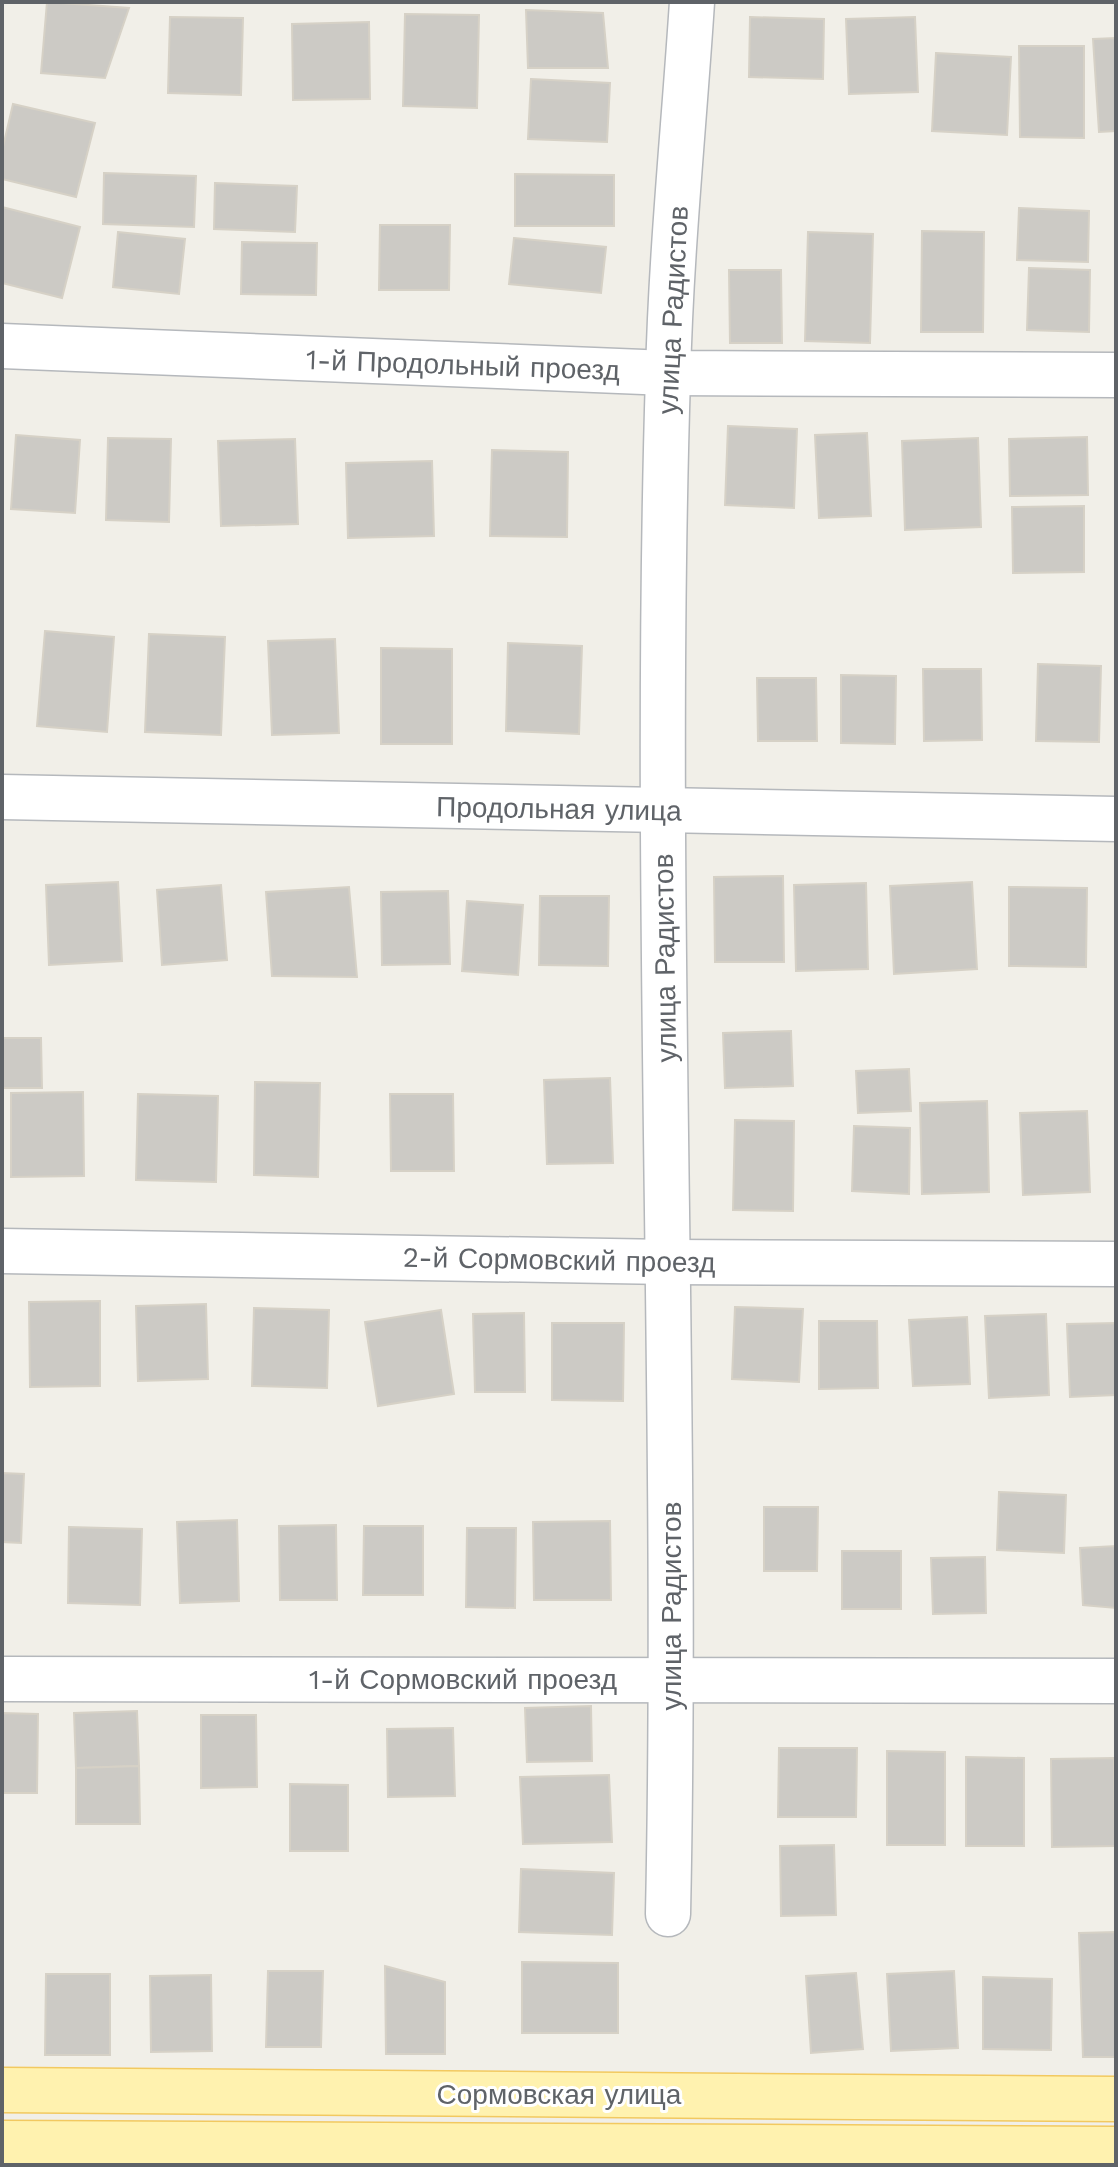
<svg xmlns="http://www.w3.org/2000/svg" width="1118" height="2167" font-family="'Work Sans',sans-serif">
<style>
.building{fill:#cccac5;stroke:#d6d1c6;stroke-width:2}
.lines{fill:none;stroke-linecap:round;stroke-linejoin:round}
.minor-casing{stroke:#b5b8bc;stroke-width:47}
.major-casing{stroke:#f2c960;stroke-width:47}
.minor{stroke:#fff;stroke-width:44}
.major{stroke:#fff2af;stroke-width:44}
.labels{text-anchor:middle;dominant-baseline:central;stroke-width:6;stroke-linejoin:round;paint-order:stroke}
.street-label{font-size:28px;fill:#5f6368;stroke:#fff}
</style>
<rect width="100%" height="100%" fill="#f1efe8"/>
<!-- building -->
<g class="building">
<polygon points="47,2 129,8 105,78 41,73"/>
<polygon points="526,10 603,13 608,68 528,68"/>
<polygon points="405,14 479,15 477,108 403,106"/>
<polygon points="170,17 243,18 241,95 168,93"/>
<polygon points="750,17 824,19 823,79 749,77"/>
<polygon points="915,17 918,92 849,94 846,19"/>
<polygon points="369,22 370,99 293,100 292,24"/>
<polygon points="1116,38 1116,131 1099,132 1093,39"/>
<polygon points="1019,46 1084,46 1084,138 1020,137"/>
<polygon points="936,53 1011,57 1007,135 932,131"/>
<polygon points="531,79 610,83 607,142 528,139"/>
<polygon points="13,104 95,123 76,197 2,179 2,151"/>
<polygon points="104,173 196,176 194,227 103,224"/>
<polygon points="515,174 614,175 614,226 515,226"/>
<polygon points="215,183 297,186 295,232 214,229"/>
<polygon points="2,207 80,227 62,298 2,283"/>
<polygon points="1019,208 1089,211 1088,262 1017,260"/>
<polygon points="380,225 450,225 449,290 379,290"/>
<polygon points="922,231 984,232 983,332 921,332"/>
<polygon points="118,232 185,239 179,294 113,287"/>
<polygon points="808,232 873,234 870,343 805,341"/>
<polygon points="514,238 606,247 601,293 509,284"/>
<polygon points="242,242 317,243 316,295 241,294"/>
<polygon points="1029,268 1090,270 1089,332 1027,330"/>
<polygon points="729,270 781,270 782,343 730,343"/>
<polygon points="728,426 797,429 794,508 725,505"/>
<polygon points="867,433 871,516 819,518 815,435"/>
<polygon points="16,435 80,440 75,513 11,509"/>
<polygon points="1087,437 1088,495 1010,496 1009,439"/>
<polygon points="108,438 171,439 169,522 106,520"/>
<polygon points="978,438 981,527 905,530 902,441"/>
<polygon points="295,439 298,524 221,526 218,441"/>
<polygon points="492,450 568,452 567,537 490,536"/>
<polygon points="432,461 434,536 348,538 346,463"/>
<polygon points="1084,506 1084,572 1013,573 1012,507"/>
<polygon points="45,631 114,637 107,732 37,726"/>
<polygon points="149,634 225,637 221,735 145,732"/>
<polygon points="335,639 339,733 272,735 268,641"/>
<polygon points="508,643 582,646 579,734 506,731"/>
<polygon points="381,648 452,649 452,744 381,744"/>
<polygon points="1038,664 1101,666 1099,742 1036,741"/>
<polygon points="923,669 981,669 982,740 924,741"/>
<polygon points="841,675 896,676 895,744 841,743"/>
<polygon points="757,678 816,678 817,741 758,741"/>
<polygon points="783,876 784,962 715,962 714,877"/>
<polygon points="118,882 122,961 49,965 46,885"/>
<polygon points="972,882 977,969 894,974 890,886"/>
<polygon points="866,883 868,969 796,971 794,885"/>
<polygon points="221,885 227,960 162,965 157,890"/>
<polygon points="349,887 357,977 272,976 266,892"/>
<polygon points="1009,887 1087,888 1086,967 1009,966"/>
<polygon points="448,891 450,964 382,965 381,892"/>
<polygon points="540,896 609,896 608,966 539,965"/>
<polygon points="467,901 523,905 518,975 462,971"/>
<polygon points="791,1031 793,1086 725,1088 723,1033"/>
<polygon points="2,1038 41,1038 42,1088 2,1088"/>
<polygon points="909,1069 911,1111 858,1113 856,1071"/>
<polygon points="610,1078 613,1163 547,1164 544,1080"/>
<polygon points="255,1082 320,1083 318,1177 254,1175"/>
<polygon points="83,1092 84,1176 11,1177 11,1093"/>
<polygon points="138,1094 218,1096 216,1182 136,1180"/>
<polygon points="390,1094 453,1094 454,1171 391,1171"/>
<polygon points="987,1101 989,1192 922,1194 920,1103"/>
<polygon points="1087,1111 1090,1192 1023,1195 1020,1113"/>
<polygon points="735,1120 794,1121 793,1211 733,1210"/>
<polygon points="854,1126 910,1128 909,1194 852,1191"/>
<polygon points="100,1301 100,1386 30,1387 29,1302"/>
<polygon points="206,1304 208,1379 138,1381 136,1306"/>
<polygon points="735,1307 803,1309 799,1382 732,1379"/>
<polygon points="254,1308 329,1310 327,1388 252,1386"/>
<polygon points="441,1310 454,1394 378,1406 365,1322"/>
<polygon points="524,1313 525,1392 475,1392 473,1314"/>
<polygon points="1046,1314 1049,1395 989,1398 985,1316"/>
<polygon points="967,1317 970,1384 913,1386 909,1320"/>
<polygon points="819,1321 877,1321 878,1388 819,1389"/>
<polygon points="552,1323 624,1323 623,1401 552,1400"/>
<polygon points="1116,1323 1116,1395 1070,1397 1067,1324"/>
<polygon points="2,1473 24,1474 21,1543 2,1542"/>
<polygon points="999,1492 1066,1495 1064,1553 997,1550"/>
<polygon points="764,1507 818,1507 817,1571 764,1571"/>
<polygon points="237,1520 239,1601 180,1603 177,1522"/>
<polygon points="610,1521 611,1600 534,1600 533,1522"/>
<polygon points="336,1525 337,1600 280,1600 279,1526"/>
<polygon points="364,1526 423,1526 423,1595 363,1595"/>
<polygon points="69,1527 142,1529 140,1605 68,1603"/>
<polygon points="467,1528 516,1528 515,1608 466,1607"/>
<polygon points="1116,1546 1116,1608 1083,1605 1080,1548"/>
<rect x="842" y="1551" width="59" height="58"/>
<polygon points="985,1557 986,1613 933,1614 931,1558"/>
<polygon points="591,1706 592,1761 527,1762 525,1708"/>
<polygon points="137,1711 139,1766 76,1768 74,1713"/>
<polygon points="2,1713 38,1714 37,1793 2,1793"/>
<polygon points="201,1715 256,1715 257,1787 201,1788"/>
<polygon points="453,1728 455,1796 388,1797 387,1729"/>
<polygon points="779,1748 857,1748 856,1817 778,1817"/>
<polygon points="887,1751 945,1752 945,1845 887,1845"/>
<polygon points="966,1757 1024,1758 1024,1846 966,1846"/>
<polygon points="1114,1758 1115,1846 1052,1847 1051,1759"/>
<polygon points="139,1766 140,1824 76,1824 76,1768"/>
<polygon points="609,1775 612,1842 523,1844 520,1777"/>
<polygon points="290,1784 348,1785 348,1851 290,1851"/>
<polygon points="834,1845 836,1915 781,1916 780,1846"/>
<polygon points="521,1869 614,1873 612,1935 519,1932"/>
<polygon points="1116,1932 1116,2057 1083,2057 1079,1933"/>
<polygon points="522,1962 618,1963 618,2033 522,2033"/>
<polygon points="385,1966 445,1982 445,2054 386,2054"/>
<polygon points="268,1971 323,1971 321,2047 266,2047"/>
<polygon points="954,1971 958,2048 891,2051 887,1974"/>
<polygon points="856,1973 863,2049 811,2053 806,1976"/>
<polygon points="46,1974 110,1974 110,2055 45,2055"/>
<polygon points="211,1975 212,2051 151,2052 150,1976"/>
<polygon points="983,1977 1052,1979 1051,2050 983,2049"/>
</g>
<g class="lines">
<defs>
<g id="minor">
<polyline points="2,346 668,373 1116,375"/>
<polyline points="2,797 1116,819"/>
<polyline points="2,1251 668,1262 1116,1264"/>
<polyline points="2,1679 1116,1681"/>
<path d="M668,1914C679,1401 652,889 668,376C671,251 684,126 692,2"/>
</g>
<g id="major">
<polyline points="2,2090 1116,2099"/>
<polyline points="2,2143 1116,2149"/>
</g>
</defs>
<!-- minor casing -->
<use href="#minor" class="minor-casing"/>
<!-- major casing -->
<use href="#major" class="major-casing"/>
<!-- minor -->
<use href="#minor" class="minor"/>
<!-- major -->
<use href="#major" class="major"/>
</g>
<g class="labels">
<!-- street labels -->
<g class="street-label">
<text transform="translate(673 310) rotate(-87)">улица Радистов</text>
<text transform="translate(463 365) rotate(2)">1-й Продольный проезд</text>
<text transform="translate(559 809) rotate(1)">Продольная улица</text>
<text transform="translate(665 958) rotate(-91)">улица Радистов</text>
<text transform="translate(559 1260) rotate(1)">2-й Сормовский проезд</text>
<text transform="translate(671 1606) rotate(-90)">улица Радистов</text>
<text x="463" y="1679">1-й Сормовский проезд</text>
<text x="559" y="2094">Сормовская улица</text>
</g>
</g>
<!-- border -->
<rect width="1118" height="2167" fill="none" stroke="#5f6368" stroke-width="8"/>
</svg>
